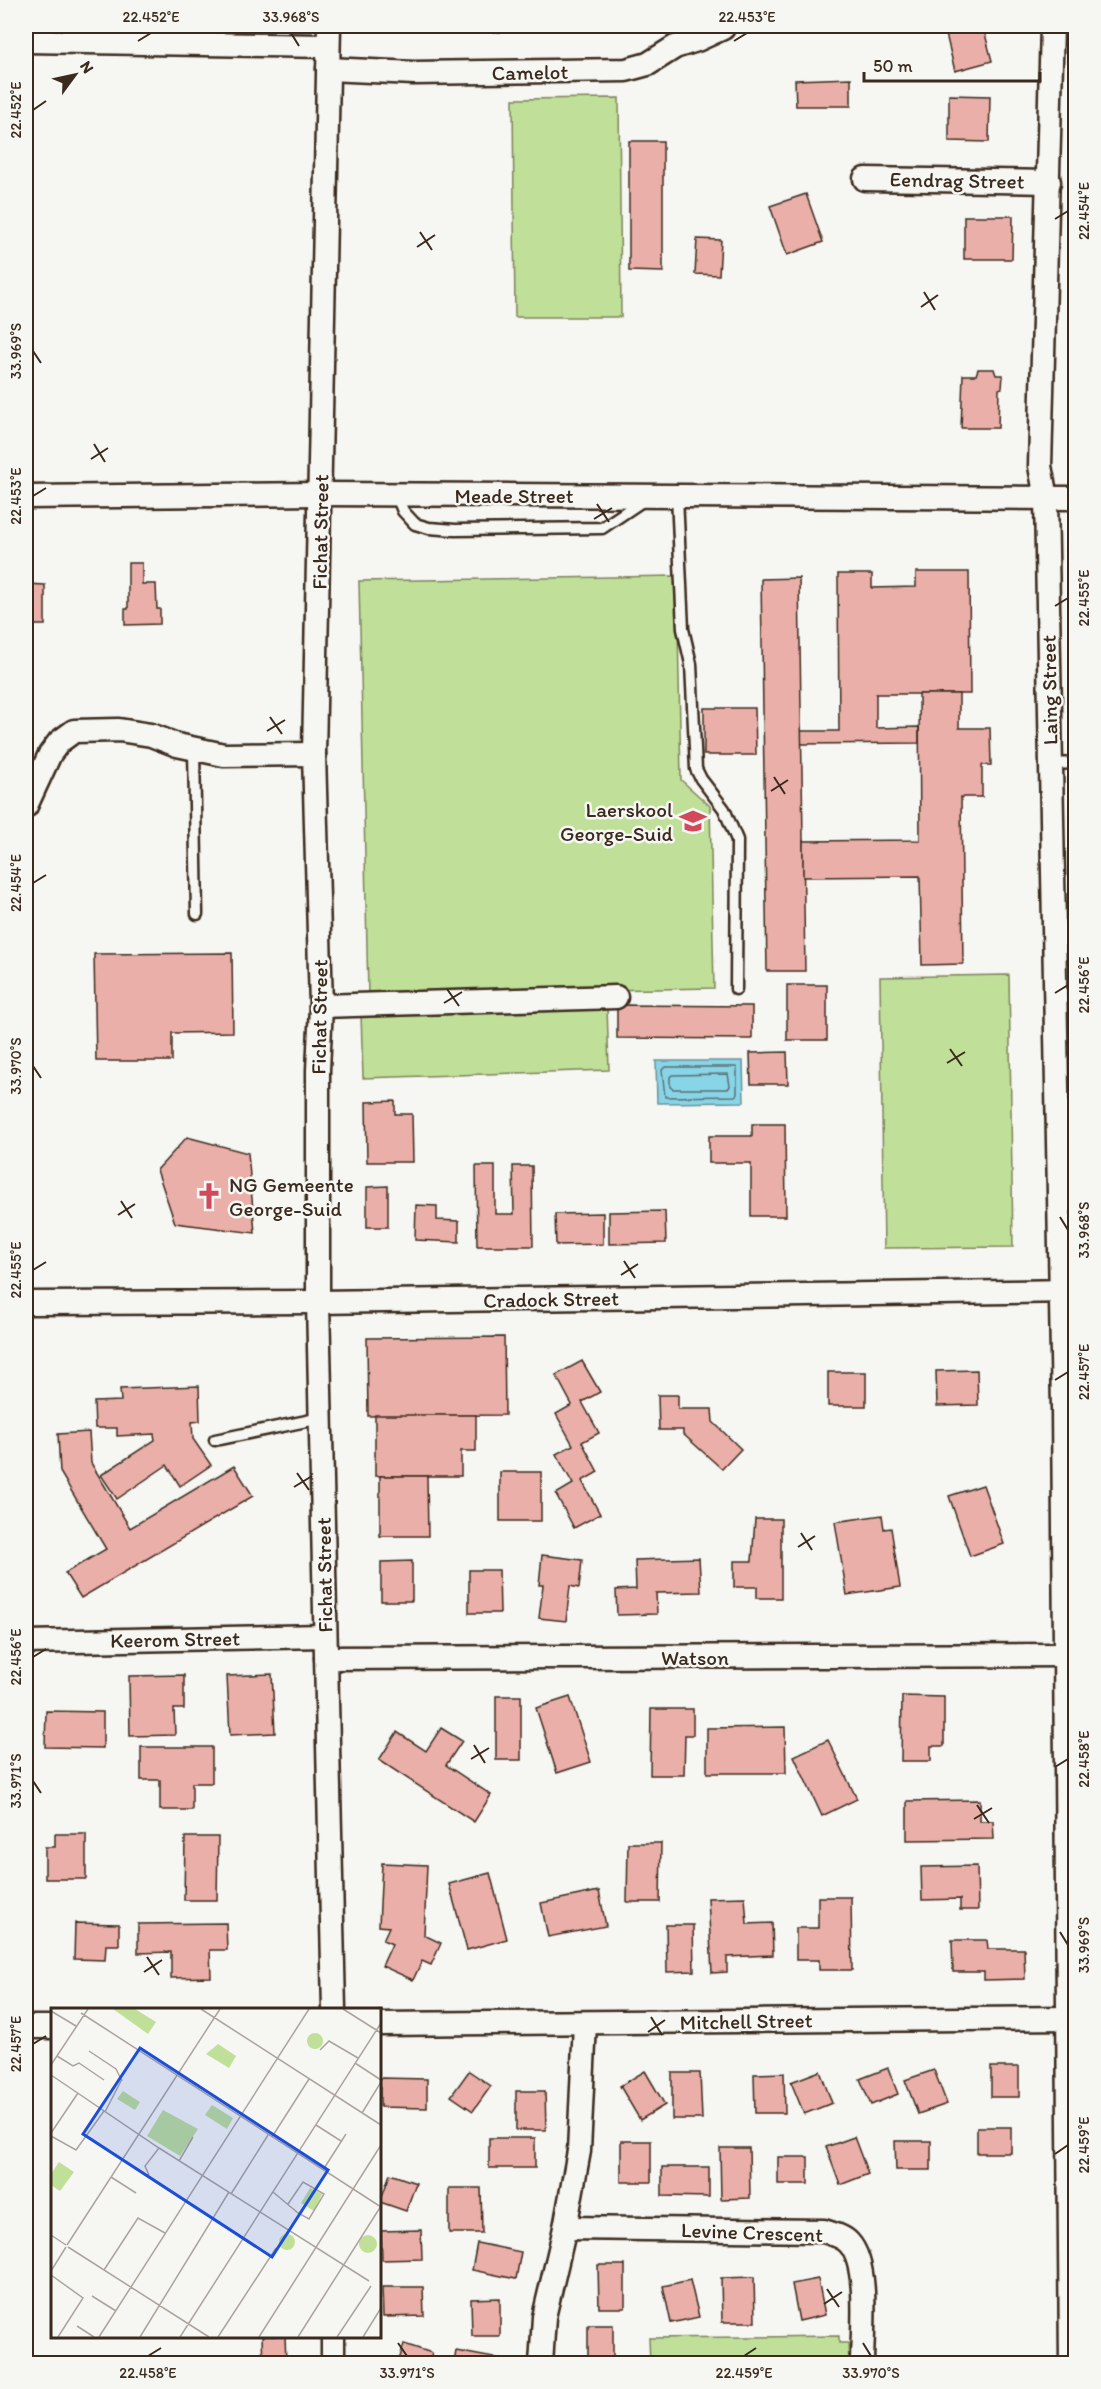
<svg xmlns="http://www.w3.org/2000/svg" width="1101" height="2389" font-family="Itim,sans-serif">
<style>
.green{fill:#c0df98;stroke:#7e845b;stroke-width:1.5}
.water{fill:#88d5e8;stroke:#699197;stroke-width:1.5}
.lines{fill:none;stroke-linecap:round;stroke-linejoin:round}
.shore{stroke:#5a6e6f;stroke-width:1.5}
.building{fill:#eaafa9;stroke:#3b2a1e;stroke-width:1.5}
.service-casing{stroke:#3b2a1e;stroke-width:15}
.minor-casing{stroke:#3b2a1e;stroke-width:27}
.service{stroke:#f6f6f2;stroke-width:10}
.minor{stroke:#f6f6f2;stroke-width:22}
.ticks{fill:none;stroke:#3b2a1e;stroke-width:2}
.labels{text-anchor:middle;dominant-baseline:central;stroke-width:5;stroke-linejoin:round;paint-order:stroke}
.street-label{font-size:21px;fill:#3b2a1e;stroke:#f6f6f2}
.poi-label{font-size:21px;fill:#3b2a1e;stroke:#f6f6f2;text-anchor:end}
.inset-road{fill:none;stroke:#aba49d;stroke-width:1.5}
.view{fill:#1d4ed8;fill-opacity:0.15;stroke:#1d4ed8;stroke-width:3}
.inset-edge{fill:none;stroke:#3b2a1e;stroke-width:3}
.neatline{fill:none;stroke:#3b2a1e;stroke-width:2}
.ticks-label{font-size:15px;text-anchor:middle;fill:#3b2a1e}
</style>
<rect width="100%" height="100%" fill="#f6f6f2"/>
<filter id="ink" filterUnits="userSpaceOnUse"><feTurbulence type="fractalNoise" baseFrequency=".0167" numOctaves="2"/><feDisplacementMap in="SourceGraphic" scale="12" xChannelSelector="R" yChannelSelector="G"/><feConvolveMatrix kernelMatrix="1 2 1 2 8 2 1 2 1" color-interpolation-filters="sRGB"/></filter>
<g filter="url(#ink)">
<!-- green -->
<g class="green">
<polygon points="619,98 621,317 515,317 513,99"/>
<polygon points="677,576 681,780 710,806 714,988 368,994 359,581"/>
<polygon points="1009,975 1013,1247 884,1248 880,977"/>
<polygon points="607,1006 609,1070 363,1078 361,1014"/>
<polygon points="839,2336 839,2343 848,2343 849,2363 650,2363 649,2338"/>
</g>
<!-- water -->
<polygon class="water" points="656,1061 743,1061 744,1102 657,1103"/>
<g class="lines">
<!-- shore -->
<g class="shore">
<polygon points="665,1067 736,1067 737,1069 737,1094 735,1096 665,1097 662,1070"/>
<polygon points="728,1074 730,1086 728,1089 673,1089 670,1087 670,1077 672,1075"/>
</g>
</g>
<!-- building -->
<g class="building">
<polygon points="396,26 438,26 438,28 398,27"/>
<polygon points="469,26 515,26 511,32 469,32"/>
<polygon points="944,26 983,26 992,61 955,71"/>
<polygon points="851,78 851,106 796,106 795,80"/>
<polygon points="949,95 990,96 989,142 949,141"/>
<polygon points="629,141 663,141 663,272 629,271"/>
<polygon points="806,194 823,242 787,255 770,206"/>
<polygon points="964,216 1013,216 1012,259 964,259"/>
<polygon points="697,239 721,240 719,275 695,274"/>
<rect x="1072" y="340" width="4" height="64"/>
<polygon points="978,369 994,369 996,375 1003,375 1002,388 999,389 998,428 961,428 963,375 976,375"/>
<polygon points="128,563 142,563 142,584 156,584 157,609 160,609 160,624 125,625 125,609 128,609"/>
<polygon points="916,572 969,572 970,694 876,694 876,728 919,727 919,743 801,744 801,731 839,731 838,574 872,574 872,588 916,587"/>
<polygon points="799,578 805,971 767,971 761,579"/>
<polygon points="26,584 45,585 45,625 26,625"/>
<polygon points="919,694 959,694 959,728 990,728 991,765 982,765 982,797 961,797 963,964 922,965 920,876 803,877 803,841 920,840"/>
<polygon points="704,708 755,708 756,755 704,755"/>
<polygon points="232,953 233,1032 172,1033 172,1061 96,1061 94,954"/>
<rect x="787" y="985" width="40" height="55"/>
<polygon points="617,1005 752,1006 752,1039 617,1038"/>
<polygon points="787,1052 788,1084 751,1084 750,1053"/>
<polygon points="395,1101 395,1114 412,1114 413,1162 367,1162 366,1102"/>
<polygon points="752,1124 785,1124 786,1216 751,1216 751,1163 709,1163 709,1136 752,1136"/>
<polygon points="187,1137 248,1153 255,1233 175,1223 157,1170"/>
<polygon points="476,1166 495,1166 495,1214 514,1214 513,1166 532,1166 533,1246 477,1246"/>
<polygon points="388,1186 388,1227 367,1227 367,1187"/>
<polygon points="416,1205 437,1206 437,1220 459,1221 459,1242 415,1240"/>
<polygon points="665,1211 666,1243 609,1244 609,1212"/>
<polygon points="603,1213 603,1244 556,1245 555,1214"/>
<polygon points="504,1337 505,1415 368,1416 367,1338"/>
<polygon points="582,1361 600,1392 582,1402 599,1433 582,1442 598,1472 582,1481 600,1514 574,1528 556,1494 573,1484 556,1454 573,1445 556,1414 572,1405 556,1375"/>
<polygon points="977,1370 978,1405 937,1406 936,1371"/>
<rect x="828" y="1372" width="38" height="34"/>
<polygon points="199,1386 200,1421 192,1422 193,1439 211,1465 180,1486 167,1465 117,1499 101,1475 155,1440 154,1434 117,1436 117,1428 95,1428 94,1402 121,1401 120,1389"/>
<polygon points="658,1395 678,1395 678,1409 712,1409 713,1422 741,1449 722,1469 683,1434 683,1430 659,1430"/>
<polygon points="375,1415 476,1415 476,1451 461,1451 461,1476 375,1476"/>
<polygon points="89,1432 91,1463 130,1528 234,1466 253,1496 81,1598 65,1573 106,1549 60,1472 58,1434"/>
<rect x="500" y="1472" width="41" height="49"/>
<polygon points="380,1476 427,1476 428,1536 380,1536"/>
<polygon points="983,1485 1004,1544 970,1556 949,1496"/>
<polygon points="882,1515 884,1529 891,1528 900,1587 847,1595 835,1522"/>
<polygon points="755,1519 781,1519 781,1598 757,1598 757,1587 734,1587 734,1561 752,1561"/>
<polygon points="542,1555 582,1560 579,1588 570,1586 566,1621 539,1618 543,1585 539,1585"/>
<polygon points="699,1558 701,1592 656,1593 657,1614 617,1615 616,1590 636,1589 635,1560"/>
<polygon points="412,1561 412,1601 381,1601 381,1562"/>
<polygon points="469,1570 499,1570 500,1613 469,1613"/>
<polygon points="272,1674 275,1733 230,1735 227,1676"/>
<polygon points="184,1675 184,1709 174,1709 175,1735 130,1736 129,1676"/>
<rect x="496" y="1696" width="25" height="64"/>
<polygon points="902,1696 944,1697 944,1746 931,1746 931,1761 901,1761"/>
<polygon points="570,1697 591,1762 557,1773 536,1708"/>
<polygon points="651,1709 693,1709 693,1735 685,1735 684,1775 650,1775"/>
<polygon points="46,1711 103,1712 103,1748 45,1747"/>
<polygon points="785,1727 786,1773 707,1773 707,1728"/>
<polygon points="441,1728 462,1741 446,1765 491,1795 474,1822 379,1760 397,1732 426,1751"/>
<polygon points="828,1740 857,1799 822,1816 794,1756"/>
<polygon points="141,1747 212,1747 212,1783 192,1783 192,1810 160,1810 160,1780 141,1780"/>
<polygon points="980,1800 980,1821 993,1821 994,1839 907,1840 907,1801"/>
<polygon points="55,1834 86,1834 86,1879 45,1879 45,1847 55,1847"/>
<polygon points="185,1837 218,1837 217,1900 184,1900"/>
<polygon points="628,1843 661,1843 660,1902 627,1902"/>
<polygon points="382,1863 427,1865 424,1935 441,1943 431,1965 422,1961 413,1980 382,1966 392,1944 383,1940 389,1927 379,1926"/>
<polygon points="977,1866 978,1910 960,1910 960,1899 922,1900 921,1867"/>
<polygon points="490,1873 507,1939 467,1950 449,1884"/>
<polygon points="599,1891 606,1926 548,1937 541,1903"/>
<polygon points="745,1897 747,1924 772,1923 773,1955 727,1957 727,1972 712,1973 708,1898"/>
<polygon points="818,1897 851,1897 852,1970 819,1970 819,1960 796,1960 796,1928 818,1928"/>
<polygon points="75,1923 119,1924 119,1945 106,1945 105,1960 74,1959"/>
<polygon points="226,1923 227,1950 210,1950 211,1977 171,1978 171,1952 138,1953 138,1924"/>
<polygon points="666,1925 693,1925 694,1971 667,1972"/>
<polygon points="952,1940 987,1940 988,1949 1024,1949 1025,1979 984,1980 984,1972 953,1972"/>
<rect x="991" y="2067" width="28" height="30"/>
<polygon points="888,2068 898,2094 871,2105 860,2079"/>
<polygon points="934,2070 947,2104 918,2114 905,2080"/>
<polygon points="469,2071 491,2086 473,2111 451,2096"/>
<polygon points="645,2071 665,2105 640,2120 620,2086"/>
<polygon points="820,2071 832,2103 804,2114 791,2082"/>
<polygon points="672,2073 700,2073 702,2119 672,2119"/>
<polygon points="784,2073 785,2113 755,2113 754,2074"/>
<polygon points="380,2078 427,2079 427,2108 380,2107"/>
<polygon points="516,2091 545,2091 546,2130 516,2130"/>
<rect x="977" y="2127" width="34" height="26"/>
<polygon points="854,2137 868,2174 840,2185 826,2147"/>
<rect x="489" y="2138" width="46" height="30"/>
<rect x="621" y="2141" width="30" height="41"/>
<polygon points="895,2141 931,2141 931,2170 896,2170"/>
<polygon points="720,2148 749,2148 750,2198 721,2199"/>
<rect x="778" y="2157" width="30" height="27"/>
<polygon points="662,2167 709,2167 709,2197 662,2196"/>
<polygon points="390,2174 416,2183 406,2211 380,2202"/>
<polygon points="449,2188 481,2188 482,2233 449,2233"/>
<polygon points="421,2230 422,2259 382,2260 381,2231"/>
<polygon points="477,2243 521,2252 516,2279 472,2270"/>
<polygon points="598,2265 625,2265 625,2308 599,2308"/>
<polygon points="754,2277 755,2322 722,2322 721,2278"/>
<polygon points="818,2279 825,2315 799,2321 792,2284"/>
<polygon points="690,2280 699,2317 671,2323 663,2286"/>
<polygon points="382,2287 423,2287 424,2316 383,2317"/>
<polygon points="500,2298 500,2336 472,2336 471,2299"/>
<rect x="588" y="2325" width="25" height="39"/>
<polygon points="262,2336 285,2336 286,2363 263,2363"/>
<polygon points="404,2344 432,2353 429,2364 398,2364"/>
<polygon points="456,2351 505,2360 504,2364 454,2364"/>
</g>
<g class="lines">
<defs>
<g id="service">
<polyline points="396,494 403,511 415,524 429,528 455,530 602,528 645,499"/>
<polyline points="677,496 683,629 691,664 696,769 701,779 724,809 737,840 736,989"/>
<polyline points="194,750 197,914"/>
<polyline points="1051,764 1076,763"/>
<polyline points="215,1440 321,1418"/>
</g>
<g id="minor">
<polyline points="329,26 314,754 321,1006 318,1070 318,1302 334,2010"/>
<polyline points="1052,26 1040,466 1046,498 1063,1409 1071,2364"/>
<polyline points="26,41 328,46"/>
<polyline points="328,69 414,73 626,70 648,64 675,47 697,40 723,28"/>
<polyline points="865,179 1049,182"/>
<polyline points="26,497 321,494 1076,498"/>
<polyline points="26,806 50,754 59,742 74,731 119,730 151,735 177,745 224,755 314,754"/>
<polyline points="321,1006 616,997"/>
<polyline points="26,1303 318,1302 1074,1291"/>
<polyline points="26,1642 325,1636"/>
<polyline points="326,1658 1064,1655"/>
<polyline points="380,2024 1076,2018"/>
<polyline points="26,2027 52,2027"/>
<path d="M565,2228L824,2231C832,2234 843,2236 849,2243C870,2266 862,2333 862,2364"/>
<polyline points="333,2364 333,2336"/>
<polyline points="541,2364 544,2317 565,2228 579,2151 585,2023"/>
</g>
</defs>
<!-- service casing -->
<use href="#service" class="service-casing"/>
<!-- minor casing -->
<use href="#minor" class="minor-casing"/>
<!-- service -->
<use href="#service" class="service"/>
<!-- minor -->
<use href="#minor" class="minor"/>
</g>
</g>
<!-- ticks -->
<path class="ticks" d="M291,33L299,46M138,41L151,33M734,41L747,33M33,110L46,101M1055,219L1068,211M420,232L432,250M417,247L435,235M924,292L935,310M921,307L938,295M33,351L41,363M94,444L105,462M91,459L108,448M33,496L46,488M597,504L609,522M594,519L612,508M1055,606L1068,598M270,717L282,734M267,731L285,720M774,777L785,794M771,791L788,780M33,883L46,875M447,989L459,1006M1055,993L1068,985M444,1003L462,992M950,1049L962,1066M947,1063L965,1052M33,1066L41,1078M121,1201L132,1218M118,1215L135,1204M1060,1217L1068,1230M624,1261L635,1278M33,1270L46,1262M621,1275L638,1264M1055,1380L1068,1372M297,1473L309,1490M294,1487L312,1476M801,1533L812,1550M798,1547L815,1536M33,1657L46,1649M474,1745L485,1763M471,1759L489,1748M1055,1767L1068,1759M33,1781L41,1793M977,1805L989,1823M974,1819L992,1808M1060,1932L1068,1945M147,1957L159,1975M144,1972L162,1960M651,2017L662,2035M648,2032L665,2020M33,2044L46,2036M1055,2154L1068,2145M827,2289L839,2307M824,2304L842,2292M398,2343L407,2356M863,2343L871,2356M148,2356L161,2348M744,2356L756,2348"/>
<!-- icons -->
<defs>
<symbol id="school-bare" viewBox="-9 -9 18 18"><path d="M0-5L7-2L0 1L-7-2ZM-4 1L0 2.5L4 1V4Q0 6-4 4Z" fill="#d1495b" stroke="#f6f6f2" stroke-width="2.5" paint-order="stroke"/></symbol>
<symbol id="church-bare" viewBox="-9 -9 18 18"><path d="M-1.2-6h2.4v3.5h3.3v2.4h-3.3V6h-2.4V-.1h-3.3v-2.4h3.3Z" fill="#d1495b" stroke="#f6f6f2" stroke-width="2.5" paint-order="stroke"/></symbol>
</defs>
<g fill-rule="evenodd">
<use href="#school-bare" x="674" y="802" width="38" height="38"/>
<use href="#church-bare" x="190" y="1177" width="38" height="38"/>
</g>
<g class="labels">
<!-- street labels -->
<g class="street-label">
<text transform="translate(530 72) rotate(-1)">Camelot</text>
<text transform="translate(957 180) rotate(1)">Eendrag Street</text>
<text x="514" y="495">Meade Street</text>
<text transform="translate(320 532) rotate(-89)">Fichat Street</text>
<text transform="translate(1049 690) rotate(-91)">Laing Street</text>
<text transform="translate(319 1017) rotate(-89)">Fichat Street</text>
<text transform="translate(551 1299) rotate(-1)">Cradock Street</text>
<text transform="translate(324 1575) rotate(-91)">Fichat Street</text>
<text transform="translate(175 1639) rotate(-1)">Keerom Street</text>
<text x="695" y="1657">Watson</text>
<text transform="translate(746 2021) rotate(-1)">Mitchell Street</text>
<text transform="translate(752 2232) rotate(2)">Levine Crescent</text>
</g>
<!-- poi labels -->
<g class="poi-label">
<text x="673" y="809">Laerskool<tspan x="673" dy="24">George-Suid</tspan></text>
<text x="229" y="1184" text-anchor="start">NG Gemeente<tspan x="229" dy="24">George-Suid</tspan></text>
</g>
</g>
<!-- overview -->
<g transform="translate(51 2008)">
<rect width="330" height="330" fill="#f6f6f2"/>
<path d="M62,1H84L105,14L97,26ZM256 33a8 8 0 1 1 16 0a8 8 0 1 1-16 0ZM167,36L185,48L178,60L155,46ZM72,83L89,94L84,102L66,91ZM161,97L182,110L176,121L154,107ZM112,102L147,121L129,148L96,128ZM8,154L23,164L9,183L0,177V166ZM259,180L271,186L263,203L250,195ZM228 234a8 8 0 1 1 16 0a8 8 0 1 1-16 0ZM308 236a9 9 0 1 1 18 0a9 9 0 1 1-18 0Z" fill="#c0df98"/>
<path class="inset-road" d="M150,1L330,117M292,1L330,25M0,3L25,18M30,5L330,199M269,42L278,33L307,50M38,43L65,61L71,73M6,48L22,58L28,55L53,72M304,55L330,72M0,57L37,1M0,67L108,140L318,273M54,104L71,71M311,105L330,74M265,117L290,133M0,125L27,85M0,128L25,142L53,103M221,129L258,71M128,153L142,129M272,162L295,126M98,167L94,158L108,140M60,169L85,185M222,184L247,205L258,211L273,186L252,174L237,196M180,186L217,127M0,227L15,237M16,237L169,1M17,239L158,329M53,262L87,210L114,225M0,263L15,239M0,267L32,290L7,329M41,288L65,303M26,318L43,329M48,329L258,1M89,329L178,184M129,329L330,15M167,329L225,240M208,329L330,137M247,329L330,198M286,329L320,278M312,329L330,300"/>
<path class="view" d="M89,40L277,162L221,249L32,126Z"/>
<rect width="330" height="330" class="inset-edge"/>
</g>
<!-- margin -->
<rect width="1101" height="2389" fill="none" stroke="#f6f6f2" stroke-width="66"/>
<!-- north arrow -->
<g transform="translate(75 75) rotate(57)" stroke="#f6f6f2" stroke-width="4.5" paint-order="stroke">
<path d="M0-4.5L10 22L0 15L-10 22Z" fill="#3b2a1e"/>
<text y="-9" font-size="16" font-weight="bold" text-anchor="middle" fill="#3b2a1e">N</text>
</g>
<!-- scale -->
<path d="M864 72v9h176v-9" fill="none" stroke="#3b2a1e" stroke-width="3"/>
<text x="873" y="72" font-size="18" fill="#3b2a1e" stroke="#f6f6f2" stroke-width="4.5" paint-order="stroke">50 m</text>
<rect x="33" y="33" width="1035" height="2323" class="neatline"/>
<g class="ticks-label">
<text x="151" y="22">22.452°E</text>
<text x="291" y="22">33.968°S</text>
<text x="747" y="22">22.453°E</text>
<text transform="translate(16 110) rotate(-90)" y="5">22.452°E</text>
<text transform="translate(1084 211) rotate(-90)" y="5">22.454°E</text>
<text transform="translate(16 351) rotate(-90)" y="5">33.969°S</text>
<text transform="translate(16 496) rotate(-90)" y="5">22.453°E</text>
<text transform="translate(1084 598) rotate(-90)" y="5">22.455°E</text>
<text transform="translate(16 883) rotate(-90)" y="5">22.454°E</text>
<text transform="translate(1084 985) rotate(-90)" y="5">22.456°E</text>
<text transform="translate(16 1066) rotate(-90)" y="5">33.970°S</text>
<text transform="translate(1084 1230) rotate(-90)" y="5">33.968°S</text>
<text transform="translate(16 1270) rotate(-90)" y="5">22.455°E</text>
<text transform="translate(1084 1372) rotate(-90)" y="5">22.457°E</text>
<text transform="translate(16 1657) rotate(-90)" y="5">22.456°E</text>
<text transform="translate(1084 1759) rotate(-90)" y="5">22.458°E</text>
<text transform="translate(16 1781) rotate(-90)" y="5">33.971°S</text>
<text transform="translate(1084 1945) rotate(-90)" y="5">33.969°S</text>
<text transform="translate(16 2044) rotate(-90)" y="5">22.457°E</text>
<text transform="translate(1084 2145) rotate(-90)" y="5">22.459°E</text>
<text x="148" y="2378">22.458°E</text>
<text x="407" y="2378">33.971°S</text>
<text x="744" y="2378">22.459°E</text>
<text x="871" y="2378">33.970°S</text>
</g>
</svg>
